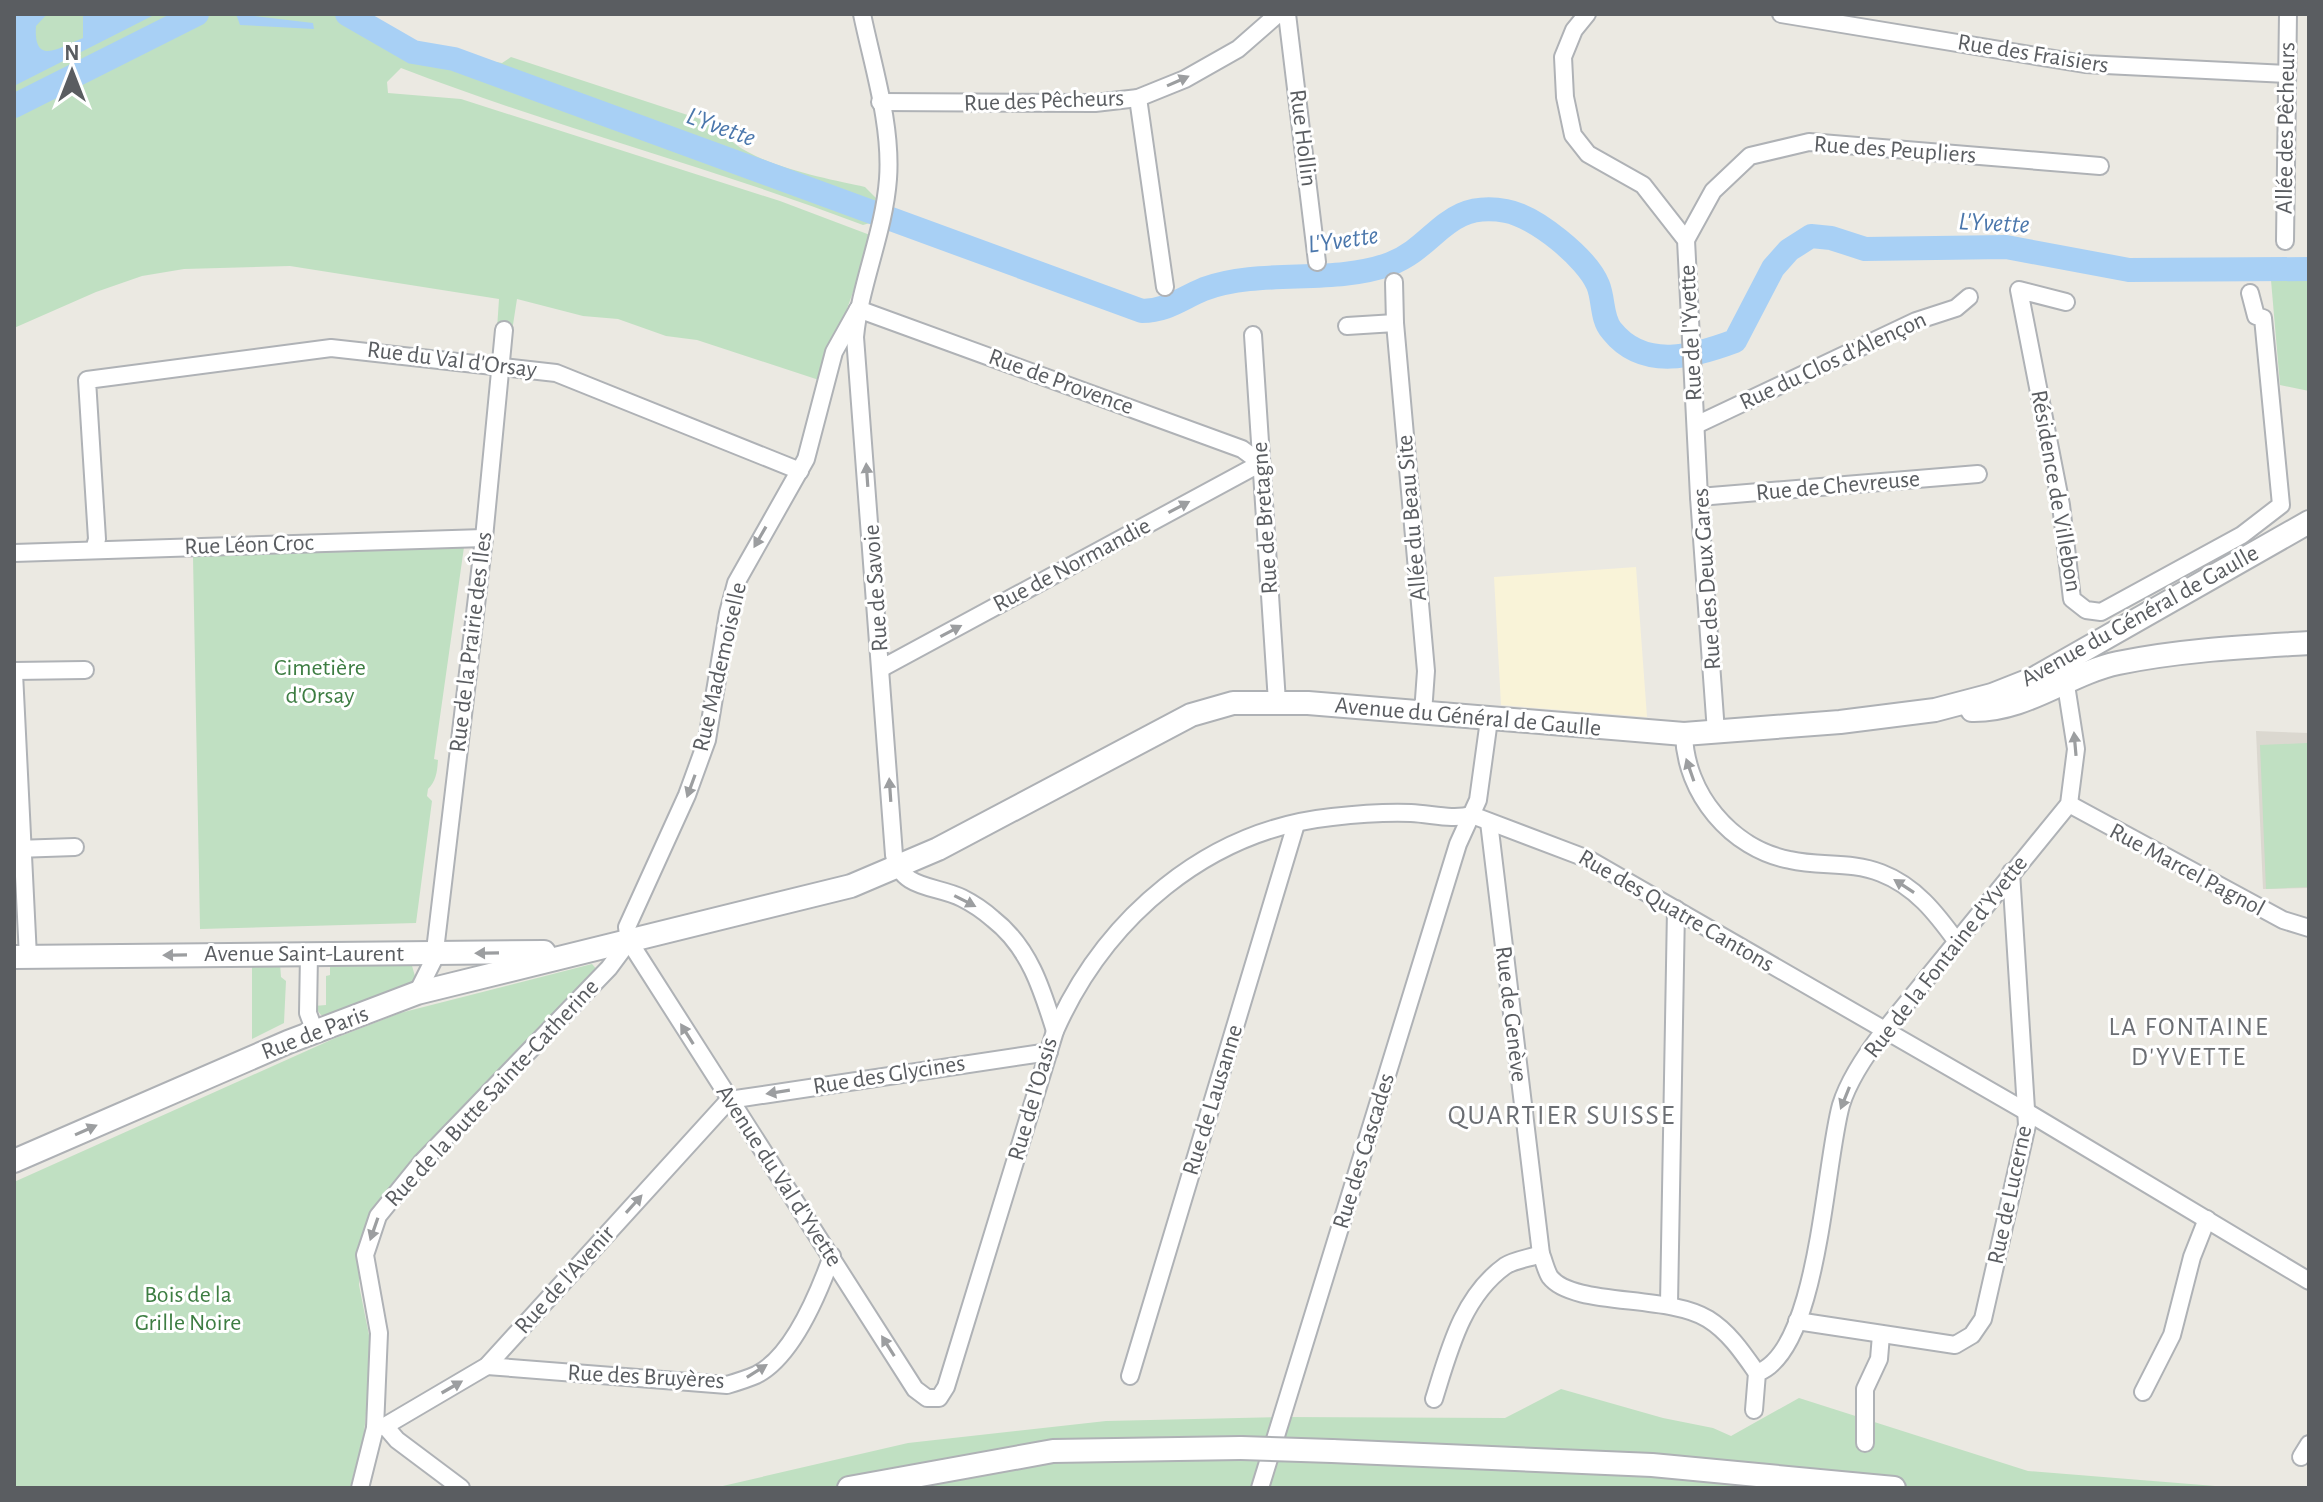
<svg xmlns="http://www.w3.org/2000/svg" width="2323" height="1502" font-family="'Alegreya Sans',sans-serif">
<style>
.commercial{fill:#f9f3d8}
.education{fill:#dbd8d0}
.green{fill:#c0e0c2}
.water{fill:#a8d0f5}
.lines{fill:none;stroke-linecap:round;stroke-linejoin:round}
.river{stroke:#a8d0f5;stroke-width:24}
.street-casing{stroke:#afb2b6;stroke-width:20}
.secondary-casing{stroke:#aeb1b5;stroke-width:26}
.street{stroke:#fff;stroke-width:16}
.secondary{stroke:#fff;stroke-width:22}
.secondary-bridge-casing{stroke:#aeb1b5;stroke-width:26;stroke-linecap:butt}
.secondary-bridge{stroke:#fff;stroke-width:22}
.oneway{fill:#9c9ea0}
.labels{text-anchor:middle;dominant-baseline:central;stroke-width:6;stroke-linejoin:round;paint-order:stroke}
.street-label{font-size:24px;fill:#5a5d61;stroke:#fff}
.park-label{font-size:24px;fill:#3d7d42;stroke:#fff}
.water-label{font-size:26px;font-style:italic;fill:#4b77ac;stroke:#fff}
.neighbourhood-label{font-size:26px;letter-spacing:2px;fill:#6b6e73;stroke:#fff}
.quarter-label{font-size:28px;letter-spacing:2px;fill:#6b6e73;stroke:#fff}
</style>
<rect width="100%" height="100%" fill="#ebe9e2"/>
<!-- commercial -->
<polygon class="commercial" points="1636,567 1647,717 1501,705 1494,577"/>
<!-- education -->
<polygon class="education" points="2256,731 2309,733 2309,888 2263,889"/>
<!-- green -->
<g class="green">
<path d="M14,14H358L415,49L478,63L484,60L502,63L511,57L718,125C737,163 825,178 865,187L876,198L870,223L863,225C711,167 551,126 401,68L387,82L388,93L461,99L780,201L870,235C858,286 837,332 822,381L697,340L666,336L618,319L583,316L517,299L512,331L497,329L499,299L290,266L184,269L142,276L96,292L14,328Z"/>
<polygon points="2271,280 2309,280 2309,391 2280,385"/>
<path d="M464,547L434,759L438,760C437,773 436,781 428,789L427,796L432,801L416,923L200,929L193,557Z"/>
<polygon points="2307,743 2309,887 2266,889 2260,745"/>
<polygon points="320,962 411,962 416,980 412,986 330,1016 321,1015 314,1006 326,1005 326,976 330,975 330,966 317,966"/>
<polygon points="280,963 281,977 286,981 284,1023 252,1039 252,964"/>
<polygon points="592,964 599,972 370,1213 361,1245 359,1285 372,1350 364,1434 350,1488 14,1488 14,1182 333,1039 400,1013"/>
<polygon points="1561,1389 1663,1418 1713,1428 1731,1436 1799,1398 2028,1471 2240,1488 714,1488 908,1443 1106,1421 1283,1417 1505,1418"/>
</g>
<!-- water -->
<g class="water">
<path d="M14,14H47L36,26C33,69 63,45 83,38V14H156L14,86Z"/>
<polygon points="236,14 313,23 314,29 240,25"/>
</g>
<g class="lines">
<!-- river -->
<g class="river">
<path d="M347,14L413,52L454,59L1142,311C1167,311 1182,298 1204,289C1261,268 1333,285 1390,264C1437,246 1445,200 1506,211C1535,216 1587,258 1598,285C1604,299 1601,319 1612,331C1644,371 1695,356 1735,341L1773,268L1789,250L1811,236L1831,238L1865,249L2006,247L2129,270L2309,269"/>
<polyline points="14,106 197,14"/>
</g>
<defs>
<g id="street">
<path d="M862,14C873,67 892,125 888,179C884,233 860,284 855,337L894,855C901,890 936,885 962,898C972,903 984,911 993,919C1029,947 1042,989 1055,1031"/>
<polyline points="1287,14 1317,262"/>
<polyline points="1587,14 1574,30 1563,57 1565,97 1573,135 1588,154 1643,185 1686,240 1699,497 1716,732"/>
<polyline points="1781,14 2085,64 2287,74"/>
<polyline points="1138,98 1165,287"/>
<polyline points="880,102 1095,103 1138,98 1185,79 1238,49 1278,14"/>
<polyline points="1686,240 1713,191 1750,156 1809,142 2100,166"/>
<polyline points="2285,241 2288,14"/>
<polyline points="1394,282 1395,323"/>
<polyline points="2066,302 2019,290 2061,505 2072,599 2086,610 2101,612 2242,535 2281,505 2263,318 2256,316 2250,293"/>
<path d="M858,309L834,352L806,459L736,583L728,613L707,740L687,795L627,927L629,941L915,1389L927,1398H939L946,1387L1055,1031C1105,918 1207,830 1332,817C1358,814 1385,812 1411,813C1432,814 1452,820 1472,815L1588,859L2027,1112L2309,1281"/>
<polyline points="858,309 1242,449 1261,463"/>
<polyline points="1347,326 1395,323 1426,671 1423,713"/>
<polyline points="1253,335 1277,702"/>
<polyline points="1696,425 1916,321 1956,308 1969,297"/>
<polyline points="1699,497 1978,474"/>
<polyline points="94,550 97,539 87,380 331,348 556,373 800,471"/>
<polyline points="14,553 484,538"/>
<polyline points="882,668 1261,463"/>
<polyline points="14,671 85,670"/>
<polyline points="14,673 28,957"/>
<path d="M1684,734C1685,793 1731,849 1790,860C1820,867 1851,861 1881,873C1915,886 1936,913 1957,942"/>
<polyline points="2069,804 2283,920 2309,928"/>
<path d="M1489,822L1541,1254C1544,1261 1546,1271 1550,1277C1573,1307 1668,1294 1708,1319C1729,1332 1743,1353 1757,1373"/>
<polyline points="16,849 75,847"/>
<polyline points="309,954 308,1013 315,1032"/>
<polyline points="417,993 434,959 484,538 504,330"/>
<polyline points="729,1100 1049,1052"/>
<polyline points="1669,1304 1676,909"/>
<polyline points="1797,1321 1955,1345 1972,1335 1983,1319 2027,1125 2011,872"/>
<path d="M487,1366L727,1385C737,1382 747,1379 756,1375C793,1357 819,1292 832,1256"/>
<polyline points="1130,1376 1296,824"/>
<polyline points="2143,1392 2172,1335 2192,1257 2207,1219"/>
<path d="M1434,1399C1449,1351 1462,1297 1505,1266C1514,1260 1530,1258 1541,1254"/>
<path d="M1754,1410L1757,1373C1819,1351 1824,1166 1841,1105C1849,1079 1867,1053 1884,1031L2069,804L2076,749L2066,685"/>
<polyline points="385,1426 397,1440 461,1488"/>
<polyline points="375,1428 385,1426 487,1366 729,1100"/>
<polyline points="1865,1443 1865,1389 1879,1359 1881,1335"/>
<polyline points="2301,1457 2309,1444"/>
<polyline points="360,1488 375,1428 379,1333 365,1255 378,1216 421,1163 609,968 629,941"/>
<polyline points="1260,1488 1458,844 1478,800 1489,720"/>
</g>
<g id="secondary">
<path d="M1972,710C2027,711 2067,674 2118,663C2181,650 2245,647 2309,643"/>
<polyline points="14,957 544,952"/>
<polyline points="14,1161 288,1042 417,993 851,886 938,849 1191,715 1233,703 1308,703 1684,734 1840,722 1935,710 1992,695 2035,678 2309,522"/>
<polyline points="1332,1451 1652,1465 1894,1488"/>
<polyline points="849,1488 1053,1451 1241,1448"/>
</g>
</defs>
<!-- street casing -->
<use href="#street" class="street-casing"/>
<!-- secondary casing -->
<use href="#secondary" class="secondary-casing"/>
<!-- street -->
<use href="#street" class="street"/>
<!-- secondary -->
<use href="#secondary" class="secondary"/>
<defs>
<polyline id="secondary-bridge" points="1241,1448 1332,1451"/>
</defs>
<!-- secondary-bridge casing -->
<use href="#secondary-bridge" class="secondary-bridge-casing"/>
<!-- secondary-bridge -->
<use href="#secondary-bridge" class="secondary-bridge"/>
</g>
<!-- one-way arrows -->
<defs><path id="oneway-solid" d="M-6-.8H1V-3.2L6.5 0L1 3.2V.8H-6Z" transform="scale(2)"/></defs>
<g class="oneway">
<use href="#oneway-solid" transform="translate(1178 81) rotate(-24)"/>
<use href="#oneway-solid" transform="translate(867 475) rotate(-94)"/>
<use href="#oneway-solid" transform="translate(1179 507) rotate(-28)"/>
<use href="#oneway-solid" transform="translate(760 537) rotate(120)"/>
<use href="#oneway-solid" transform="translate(951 631) rotate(-28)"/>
<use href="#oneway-solid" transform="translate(2075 744) rotate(-95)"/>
<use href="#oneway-solid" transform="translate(1690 770) rotate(-109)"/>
<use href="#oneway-solid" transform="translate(691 786) rotate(110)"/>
<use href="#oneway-solid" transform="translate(890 790) rotate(-94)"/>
<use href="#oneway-solid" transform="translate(1904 886) rotate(-147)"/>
<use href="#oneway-solid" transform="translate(965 901) rotate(27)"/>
<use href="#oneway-solid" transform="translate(487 953) rotate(179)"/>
<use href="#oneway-solid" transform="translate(175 955) rotate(179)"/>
<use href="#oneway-solid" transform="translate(687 1034) rotate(-122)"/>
<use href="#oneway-solid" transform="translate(778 1092) rotate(171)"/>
<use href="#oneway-solid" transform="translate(1845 1098) rotate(112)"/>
<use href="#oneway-solid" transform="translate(86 1130) rotate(-24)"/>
<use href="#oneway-solid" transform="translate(634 1204) rotate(-48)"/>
<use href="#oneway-solid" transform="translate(374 1229) rotate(109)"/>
<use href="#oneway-solid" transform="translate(888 1346) rotate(-122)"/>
<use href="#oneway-solid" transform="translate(757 1371) rotate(-32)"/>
<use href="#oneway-solid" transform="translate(452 1387) rotate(-30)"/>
</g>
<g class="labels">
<!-- street labels -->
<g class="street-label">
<text transform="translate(2033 54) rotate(9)">Rue des Fraisiers</text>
<text transform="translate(1044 101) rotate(-2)">Rue des Pêcheurs</text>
<text transform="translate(2286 128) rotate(-89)">Allée des Pêcheurs</text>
<text transform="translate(1303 138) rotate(83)">Rue Hollin</text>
<text transform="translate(1895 150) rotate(4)">Rue des Peupliers</text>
<text transform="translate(1691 333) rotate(-93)">Rue de l'Yvette</text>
<text transform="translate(452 360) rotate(7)">Rue du Val d'Orsay</text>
<text transform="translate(1833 361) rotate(-25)">Rue du Clos d'Alençon</text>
<text transform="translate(1061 382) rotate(20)">Rue de Provence</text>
<text transform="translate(1838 486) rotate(-5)">Rue de Chevreuse</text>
<text transform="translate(2056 491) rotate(80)">Résidence de Villebon</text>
<text transform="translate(1265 518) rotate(-94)">Rue de Bretagne</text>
<text transform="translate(1412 518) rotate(-95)">Allée du Beau Site</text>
<text transform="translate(249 545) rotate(-2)">Rue Léon Croc</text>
<text transform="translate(1072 565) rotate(-28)">Rue de Normandie</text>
<text transform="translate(1707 579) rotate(-94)">Rue des Deux Gares</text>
<text transform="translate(876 588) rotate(-94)">Rue de Savoie</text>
<text transform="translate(2140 616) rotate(-29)">Avenue du Général de Gaulle</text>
<text transform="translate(471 642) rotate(-83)">Rue de la Prairie des Îles</text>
<text transform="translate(720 667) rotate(-77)">Rue Mademoiselle</text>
<text transform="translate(1468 717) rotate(5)">Avenue du Général de Gaulle</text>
<text transform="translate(2187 870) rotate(28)">Rue Marcel Pagnol</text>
<text transform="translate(1676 911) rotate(30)">Rue des Quatre Cantons</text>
<text x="304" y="954">Avenue Saint-Laurent</text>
<text transform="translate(1946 957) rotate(-52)">Rue de la Fontaine d’Yvette</text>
<text transform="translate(1511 1014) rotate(83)">Rue de Genève</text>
<text transform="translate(315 1033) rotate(-21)">Rue de Paris</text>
<text transform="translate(889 1075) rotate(-9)">Rue des Glycines</text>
<text transform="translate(492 1093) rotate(-47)">Rue de la Butte Sainte-Catherine</text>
<text transform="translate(1033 1099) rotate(-74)">Rue de l’Oasis</text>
<text transform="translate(1213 1100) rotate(-73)">Rue de Lausanne</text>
<text transform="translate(1364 1151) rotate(-73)">Rue des Cascades</text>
<text transform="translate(779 1176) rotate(57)">Avenue du Val d'Yvette</text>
<text transform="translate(2010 1195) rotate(-78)">Rue de Lucerne</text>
<text transform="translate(565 1280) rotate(-48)">Rue de l'Avenir</text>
<text transform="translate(646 1377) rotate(3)">Rue des Bruyères</text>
</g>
<!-- park labels -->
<g class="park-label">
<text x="320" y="668">Cimetière<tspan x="320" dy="28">d'Orsay</tspan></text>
<text x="188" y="1295">Bois de la<tspan x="188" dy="28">Grille Noire</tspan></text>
</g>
<!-- water labels -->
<g class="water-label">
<text transform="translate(721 127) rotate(20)">L'Yvette</text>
<text transform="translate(1994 223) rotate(3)">L'Yvette</text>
<text transform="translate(1343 240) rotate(-8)">L'Yvette</text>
</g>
<!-- neighbourhood labels -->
<g class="neighbourhood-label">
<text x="2189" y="1027">LA FONTAINE<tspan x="2189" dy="30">D'YVETTE</tspan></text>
</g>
<!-- quarter labels -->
<g class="quarter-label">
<text x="1562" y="1116">QUARTIER SUISSE</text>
</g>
</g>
<!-- border -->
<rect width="2323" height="1502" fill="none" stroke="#5a5d61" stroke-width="32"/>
<!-- north arrow -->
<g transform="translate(72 72)" stroke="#ffffff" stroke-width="6" paint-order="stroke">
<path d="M0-6L14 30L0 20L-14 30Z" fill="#5a5d61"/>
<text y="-12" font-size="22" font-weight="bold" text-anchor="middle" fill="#5a5d61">N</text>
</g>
</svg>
